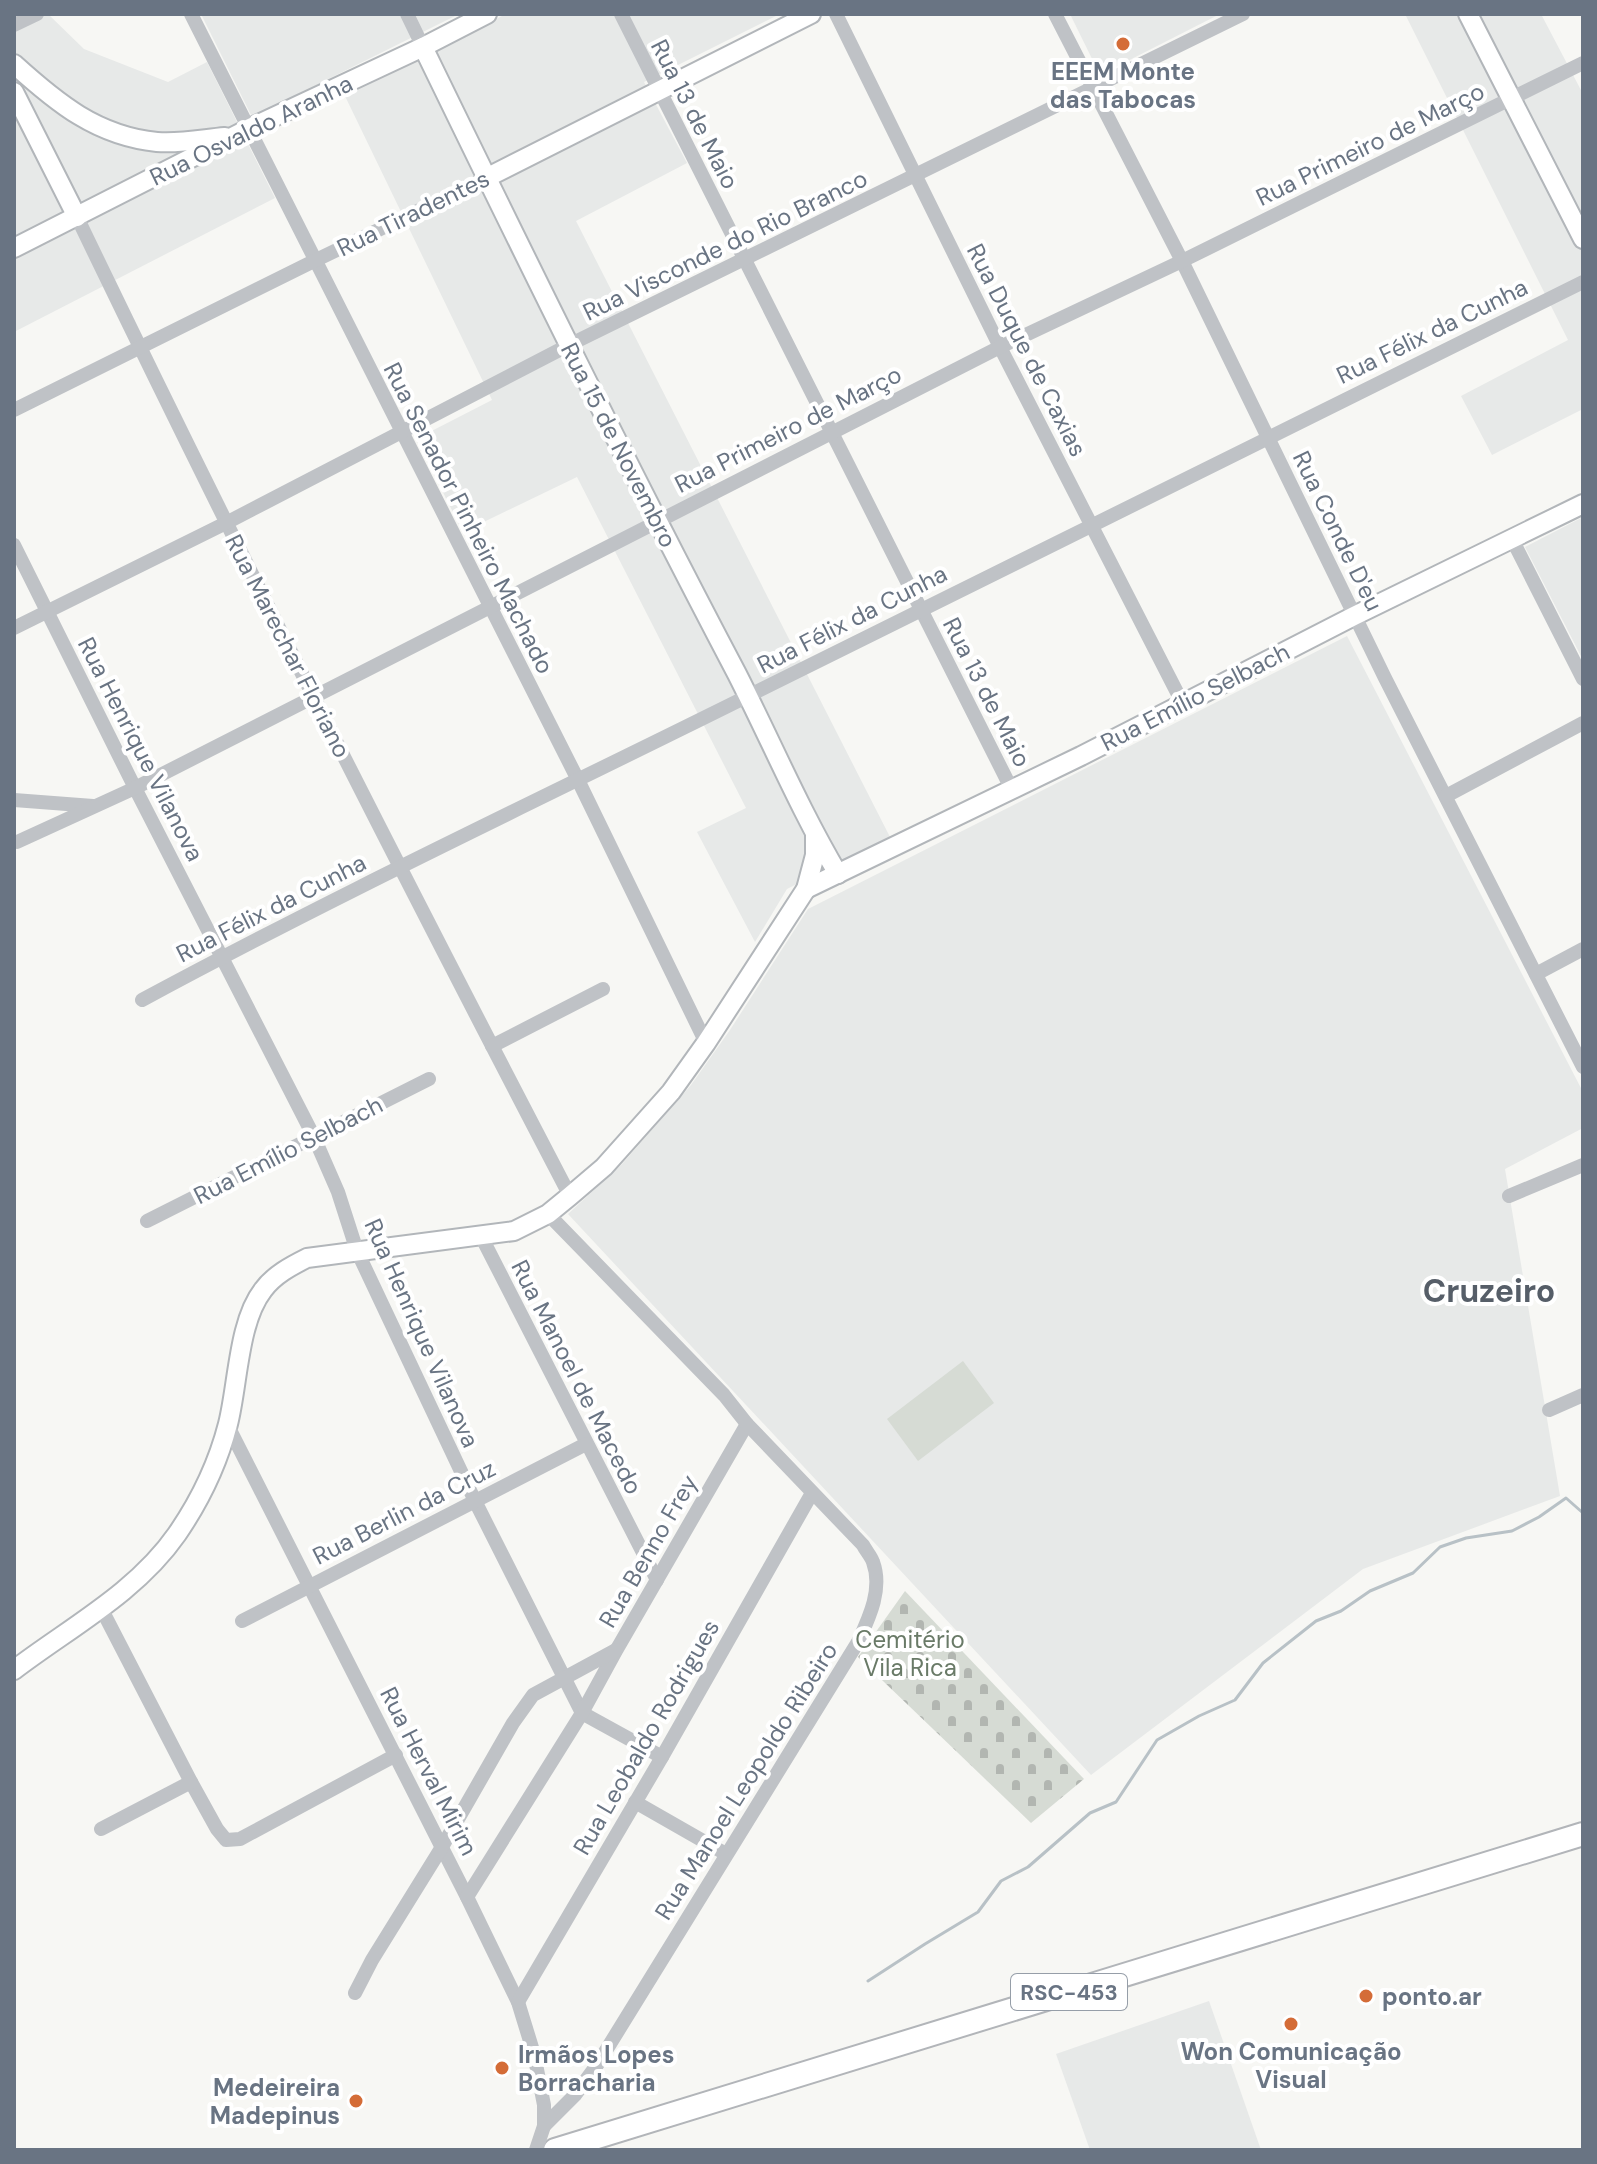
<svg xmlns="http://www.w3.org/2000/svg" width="1597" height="2164" font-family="'DM Sans',sans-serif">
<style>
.built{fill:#e7e9e8}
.cemetery{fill:url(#cemetery-stones)}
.pitch{fill:#d6dbd4}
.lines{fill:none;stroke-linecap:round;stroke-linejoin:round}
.stream{stroke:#b8c1c6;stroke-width:3}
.major-casing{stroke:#b2b6ba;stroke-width:22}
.highway-casing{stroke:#b2b5b9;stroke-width:26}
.minor{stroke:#bfc2c6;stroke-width:14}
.major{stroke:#fff;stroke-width:18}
.highway{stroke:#fff;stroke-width:22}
.poi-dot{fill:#d46c37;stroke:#fff;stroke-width:3}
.labels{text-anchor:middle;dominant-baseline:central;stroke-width:8;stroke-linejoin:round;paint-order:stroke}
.shield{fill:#fff;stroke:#969ea8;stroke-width:2}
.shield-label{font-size:22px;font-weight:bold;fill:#697483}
.poi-label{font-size:24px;font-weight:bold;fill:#697483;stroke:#fff}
.street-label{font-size:24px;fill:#697483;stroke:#fff}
.park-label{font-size:24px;fill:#697a67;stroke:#fff}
.district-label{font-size:32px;font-weight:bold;fill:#565e68;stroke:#fff}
</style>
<defs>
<pattern id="cemetery-stones" width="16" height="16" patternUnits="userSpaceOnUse" patternTransform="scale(2)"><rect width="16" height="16" fill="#d6dbd4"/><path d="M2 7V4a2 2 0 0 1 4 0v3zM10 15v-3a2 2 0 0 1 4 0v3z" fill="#b2b6b1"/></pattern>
</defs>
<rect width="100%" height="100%" fill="#f7f7f4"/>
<!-- built -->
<g class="built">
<polygon points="14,14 48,14 84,49 168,82 207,62 275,198 14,332"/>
<polygon points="201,14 459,14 252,117"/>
<polygon points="506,14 780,14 644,82 687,163 576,221 890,837 787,889 755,942 697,832 746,808 577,477 463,532 416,439 492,400 344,94"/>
<polygon points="1070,14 1220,14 1100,75"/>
<polygon points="1405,14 1541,14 1583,94 1583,409 1492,455 1461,396 1568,340"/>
<polygon points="1583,517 1583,660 1525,547"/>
<polygon points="1347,636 1583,1092 1583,1128 1505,1169 1560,1496 1363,1569 1091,1775 568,1214 622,1164 691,1085 730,1030 808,909"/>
<polygon points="1209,2001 1261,2150 1090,2150 1056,2054"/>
</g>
<!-- cemetery -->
<polygon class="cemetery" points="905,1591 1084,1779 1031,1823 858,1657"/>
<!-- pitch -->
<polygon class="pitch" points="963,1361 994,1403 918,1461 887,1419"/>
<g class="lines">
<!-- stream -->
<polyline class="stream" points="868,1981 925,1944 978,1912 1001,1881 1028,1867 1090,1813 1116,1802 1157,1740 1199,1716 1235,1700 1263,1663 1316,1621 1341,1611 1370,1591 1413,1573 1440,1547 1466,1538 1512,1531 1539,1517 1566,1498 1583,1513"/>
<defs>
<g id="major">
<polyline points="1468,14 1583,239"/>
<path d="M423,47C525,257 628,467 737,674C771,741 800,810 838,874"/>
<path d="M14,64C57,103 97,136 157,142C180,144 203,139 225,137"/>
<polyline points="14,92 77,217"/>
<polyline points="486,178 811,14"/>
<polyline points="14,248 248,129 423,47 487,14"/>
<polyline points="806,889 1081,756 1354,616 1583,504"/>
<path d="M14,1670C69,1628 136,1593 177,1534C199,1502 218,1463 228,1424C238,1385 238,1322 263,1290C274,1275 291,1266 307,1258L514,1231L548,1214L570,1196L604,1167L671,1092L706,1043L806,889L815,855V836"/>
</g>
<polyline id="highway" points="555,2150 1583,1834"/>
</defs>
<!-- major casing -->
<use href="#major" class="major-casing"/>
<!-- highway casing -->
<use href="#highway" class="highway-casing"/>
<!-- minor -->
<g class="minor">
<polyline points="191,14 578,780 706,1043"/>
<polyline points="407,14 423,47"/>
<polyline points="621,14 1012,790"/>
<polyline points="836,14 1000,347 1183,704"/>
<polyline points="1055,14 1182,261 1385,678 1583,1067"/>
<polyline points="14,25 37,14"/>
<path d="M77,217C235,546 401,872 570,1196"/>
<polyline points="14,410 314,261 486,178"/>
<polyline points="1512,539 1583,679"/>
<polyline points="14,545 135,788 314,1137 338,1192 357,1251 475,1501 582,1713 662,1757"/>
<polyline points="14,628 226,523 569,345 1243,14"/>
<polyline points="1446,796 1583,723"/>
<polyline points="14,800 93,806"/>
<polyline points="17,842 135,788 1000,347 1182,261 1583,63"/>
<polyline points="1536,974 1583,949"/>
<path d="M142,1000C342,892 547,796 750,695C1027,557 1304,418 1583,282"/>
<polyline points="492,1046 603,989"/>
<polyline points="1509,1196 1583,1165"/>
<polyline points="147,1221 429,1079"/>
<polyline points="481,1236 657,1580"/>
<polyline points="1549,1410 1583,1395"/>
<polyline points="228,1426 467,1897 518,2002 534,2054 544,2105 544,2126 536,2150"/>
<polyline points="101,1608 191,1782 217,1829 226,1840 240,1839 396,1755"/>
<polyline points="242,1621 586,1444"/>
<polyline points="635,1802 726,1854"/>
<polyline points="101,1829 191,1782"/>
<polyline points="467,1897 582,1713 617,1649 747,1424"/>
<polyline points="355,1993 372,1960 442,1847 513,1723 533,1695 616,1650"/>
<polyline points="518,2002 662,1757 812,1493"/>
<path d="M544,2126L575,2095L597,2065L858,1642C869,1618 883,1589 873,1562C871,1556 866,1551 863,1545L747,1424L724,1395L548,1214"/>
</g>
<!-- major -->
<use href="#major" class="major"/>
<!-- highway -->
<use href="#highway" class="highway"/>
</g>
<!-- markers -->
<g class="poi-dot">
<circle cx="1123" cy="44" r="8"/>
<circle cx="1366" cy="1996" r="8"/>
<circle cx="1291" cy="2024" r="8"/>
<circle cx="502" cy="2068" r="8"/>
<circle cx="356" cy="2101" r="8"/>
</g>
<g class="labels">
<!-- shield labels -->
<rect class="shield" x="1011" y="1974" width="116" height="36" rx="6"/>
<g class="shield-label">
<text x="1069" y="1992">RSC-453</text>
</g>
<!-- poi labels -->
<g class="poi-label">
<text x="1123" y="71">EEEM Monte<tspan x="1123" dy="28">das Tabocas</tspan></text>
<text x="1382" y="1996" text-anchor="start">ponto.ar</text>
<text x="1291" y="2051">Won Comunicação<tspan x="1291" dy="28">Visual</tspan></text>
<text x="518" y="2054" text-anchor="start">Irmãos Lopes<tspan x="518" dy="28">Borracharia</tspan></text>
<text x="340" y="2087" text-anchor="end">Medeireira<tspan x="340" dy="28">Madepinus</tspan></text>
</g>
<!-- street labels -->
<g class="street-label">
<text transform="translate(695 114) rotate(63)">Rua 13 de Maio</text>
<text transform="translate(251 130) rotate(-26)">Rua Osvaldo Aranha</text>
<text transform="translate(1370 144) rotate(-26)">Rua Primeiro de Março</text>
<text transform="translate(413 213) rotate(-26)">Rua Tiradentes</text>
<text transform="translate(725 245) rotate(-26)">Rua Visconde do Rio Branco</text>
<text transform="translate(1432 331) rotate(-26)">Rua Félix da Cunha</text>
<text transform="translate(1027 350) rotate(63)">Rua Duque de Caxias</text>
<text transform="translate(788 429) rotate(-27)">Rua Primeiro de Março</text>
<text transform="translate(619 445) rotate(63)">Rua 15 de Novembro</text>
<text transform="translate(469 518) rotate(63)">Rua Senador Pinheiro Machado</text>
<text transform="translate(1338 531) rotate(64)">Rua Conde D'eu</text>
<text transform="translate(852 619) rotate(-27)">Rua Félix da Cunha</text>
<text transform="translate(288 646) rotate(63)">Rua Marechar Floriano</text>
<text transform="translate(987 692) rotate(63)">Rua 13 de Maio</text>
<text transform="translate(1195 697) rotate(-27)">Rua Emílio Selbach</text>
<text transform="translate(141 749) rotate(63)">Rua Henrique Vilanova</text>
<text transform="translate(271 908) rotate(-27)">Rua Félix da Cunha</text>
<text transform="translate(288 1150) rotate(-27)">Rua Emílio Selbach</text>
<text transform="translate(422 1333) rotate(66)">Rua Henrique Vilanova</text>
<text transform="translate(577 1377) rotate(63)">Rua Manoel de Macedo</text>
<text transform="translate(404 1512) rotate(-27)">Rua Berlin da Cruz</text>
<text transform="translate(648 1551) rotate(-60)">Rua Benno Frey</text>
<text transform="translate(646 1737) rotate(-60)">Rua Leobaldo Rodrigues</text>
<text transform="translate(429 1771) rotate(63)">Rua Herval Mirim</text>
<text transform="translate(746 1781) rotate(-58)">Rua Manoel Leopoldo Ribeiro</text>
</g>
<!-- park labels -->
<g class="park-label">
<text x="910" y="1639">Cemitério<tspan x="910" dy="28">Vila Rica</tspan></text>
</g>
<!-- district labels -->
<g class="district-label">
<text x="1489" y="1291">Cruzeiro</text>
</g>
</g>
<!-- border -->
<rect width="1597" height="2164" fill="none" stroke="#697483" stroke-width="32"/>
</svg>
